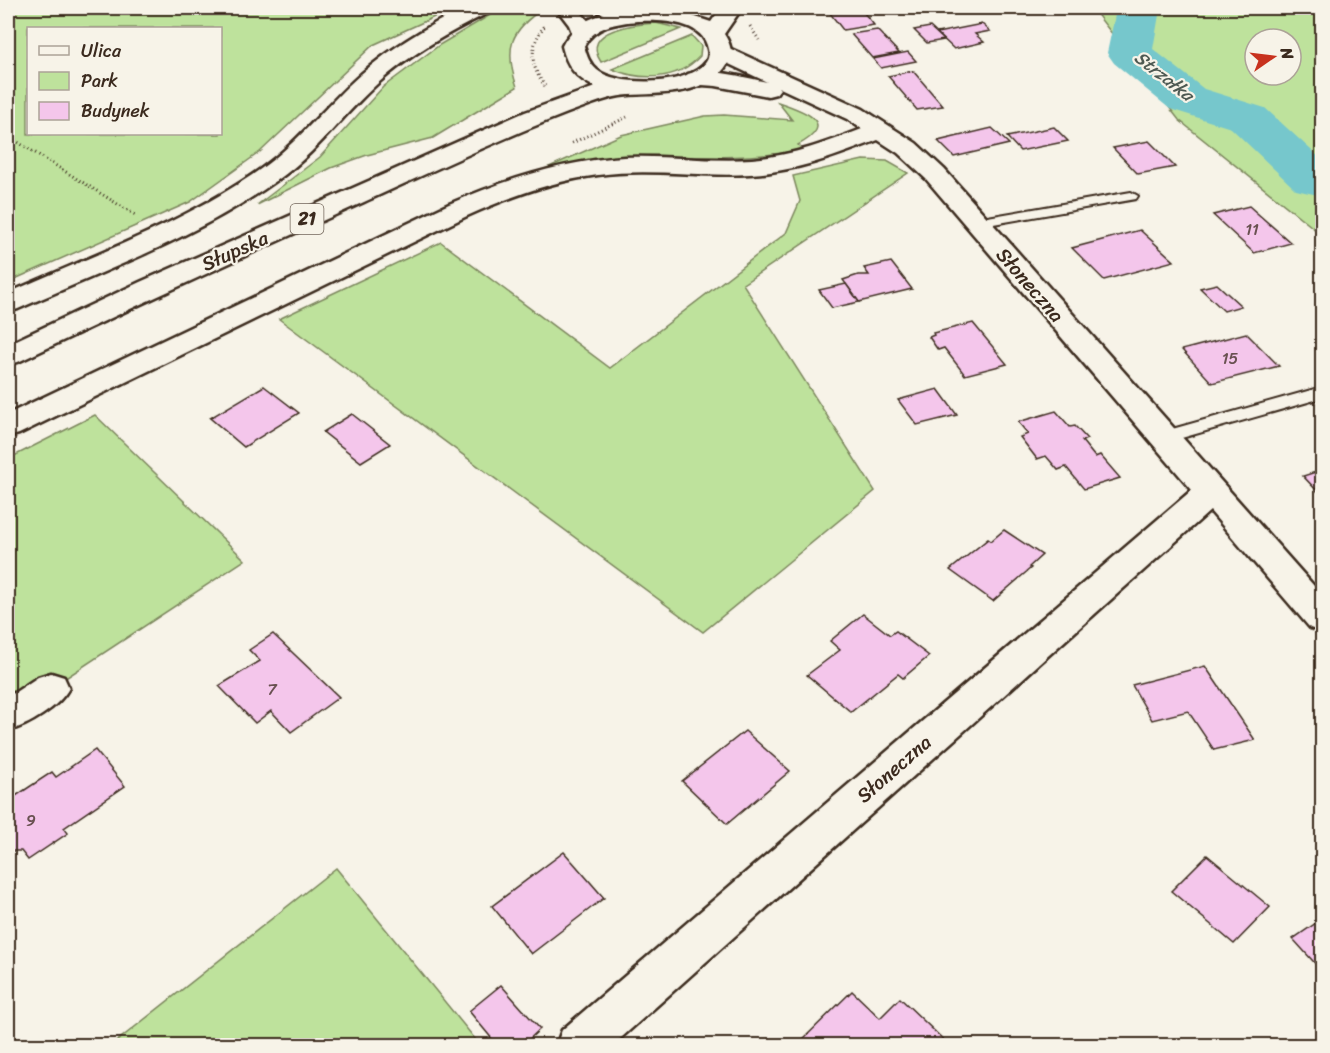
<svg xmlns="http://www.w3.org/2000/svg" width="1330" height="1053" font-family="Sriracha,sans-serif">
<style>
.green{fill:#bee29c;stroke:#7c865d;stroke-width:1.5;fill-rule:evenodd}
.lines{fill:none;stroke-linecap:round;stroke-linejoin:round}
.river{fill:#76c7cc;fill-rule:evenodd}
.building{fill:#f4c6eb;stroke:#3b2a1e;stroke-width:1.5}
.lane-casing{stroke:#3b2a1e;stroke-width:4}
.street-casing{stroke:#3b2a1e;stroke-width:5}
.primary-casing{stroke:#3b2a1e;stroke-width:5}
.path{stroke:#3b2a1e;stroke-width:3;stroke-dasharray:1 3;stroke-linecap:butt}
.lane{fill:#f7f3e8;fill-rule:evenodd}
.street{fill:#f7f3e8;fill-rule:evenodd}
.primary{fill:#f7f3e8;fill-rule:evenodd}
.labels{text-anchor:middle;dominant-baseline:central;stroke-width:4.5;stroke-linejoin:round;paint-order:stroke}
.number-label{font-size:16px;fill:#695151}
.far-water-label{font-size:18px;font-style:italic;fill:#4d5952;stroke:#f7f3e8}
.shield{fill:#f7f3e8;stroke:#73665b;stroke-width:1.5}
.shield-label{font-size:18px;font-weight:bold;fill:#3b2a1e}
.street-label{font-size:20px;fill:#3b2a1e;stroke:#f7f3e8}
</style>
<rect width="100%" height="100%" fill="#f7f3e8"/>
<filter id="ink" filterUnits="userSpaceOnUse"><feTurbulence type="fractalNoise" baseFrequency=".0167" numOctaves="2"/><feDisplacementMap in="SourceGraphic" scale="12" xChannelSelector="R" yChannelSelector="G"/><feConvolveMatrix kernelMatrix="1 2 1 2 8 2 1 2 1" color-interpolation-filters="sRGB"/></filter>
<g filter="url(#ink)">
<!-- green -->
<g class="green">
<path d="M8,8H454L373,45L260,152L190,202L8,282ZM28,28H220V134H28Z"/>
<path d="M502,8H544C510,30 504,48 517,87L433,138L367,155L331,168L257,205L320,157L383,87L441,44Z"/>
<path d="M1092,8H1322V235L1179,120ZM1255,39H1291V75H1255Z"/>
<path d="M656,23L681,29L601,62C579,29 637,24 656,23Z"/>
<path d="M692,36L701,46L700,56C677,81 641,81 612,69Z"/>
<path d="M778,102C805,111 839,123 798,145L802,149C751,161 701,155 649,157C611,158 575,165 538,172L621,135L705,116L724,115L792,120Z"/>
<polygon points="863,160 887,161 908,173 743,284 875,491 703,632 279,319 441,242 610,368 786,233 800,201 793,176"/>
<polygon points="95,415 245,560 8,716 8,459"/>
<polygon points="336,868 480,1045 112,1045"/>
</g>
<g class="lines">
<!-- river -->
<polygon class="river" points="1111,8 1154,8 1159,15 1153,49 1204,89 1265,108 1322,160 1322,196 1296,190 1231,128 1170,109 1114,63 1107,53 1115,15"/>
</g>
<!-- building -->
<g class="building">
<polygon points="826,8 860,8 874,25 843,30"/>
<polygon points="982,24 990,31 975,34 984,42 954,49 937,33"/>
<polygon points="930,27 944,40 927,43 914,30"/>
<polygon points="877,30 899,53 872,58 851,34"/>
<polygon points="908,52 916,61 881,68 873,59"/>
<polygon points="913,71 943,106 917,110 888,76"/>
<polygon points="1054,127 1068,141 1020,151 1007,137"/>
<polygon points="992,128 1009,144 954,157 938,141"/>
<polygon points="1149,141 1175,167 1138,174 1113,148"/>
<polygon points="1249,206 1291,243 1254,253 1213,215"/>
<polygon points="1140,230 1174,261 1104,280 1072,248"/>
<polygon points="891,262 912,289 859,302 843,280 858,275 869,275 864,268"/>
<polygon points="846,284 859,302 832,308 819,290"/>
<polygon points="1217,284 1241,306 1224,311 1200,288"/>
<polygon points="973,323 1007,364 965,375 944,348 938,350 929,337 934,335 933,333"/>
<polygon points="1246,333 1279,366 1212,383 1182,350"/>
<polygon points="264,386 299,413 244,447 210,418"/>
<polygon points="938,389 957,415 917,425 898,400"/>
<polygon points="1056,411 1070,427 1075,426 1087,439 1082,441 1095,457 1100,455 1120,478 1084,489 1066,467 1058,470 1046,456 1037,459 1020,437 1028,434 1018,422"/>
<polygon points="352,414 390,444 361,462 323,432"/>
<polygon points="1322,470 1322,496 1303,476"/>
<polygon points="1004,530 1042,555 1029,567 1031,568 993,601 950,570 988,539 991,541"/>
<polygon points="863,614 890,635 896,631 929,656 903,678 898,674 851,712 807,675 840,650 830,641"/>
<polygon points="273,634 339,697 291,732 271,711 255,723 219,686 260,661 249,650"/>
<polygon points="1205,666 1255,740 1214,750 1188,711 1152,720 1132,685"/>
<polygon points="745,731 790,771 727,824 682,781"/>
<polygon points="95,750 125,786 64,828 68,833 28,860 21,851 8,851 8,801 52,772 56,777"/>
<polygon points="564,852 604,898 531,954 492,906"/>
<polygon points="1207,855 1270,907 1234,944 1171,891"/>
<polygon points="1322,919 1322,971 1293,939"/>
<polygon points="501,985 540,1029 522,1046 498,1046 469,1011"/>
<polygon points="852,991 880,1018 900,998 950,1046 803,1046 800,1042"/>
</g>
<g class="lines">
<defs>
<g id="lane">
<polygon points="1131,192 1138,196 1136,199 976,227 969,223 976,219"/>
<polygon points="1322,387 1322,398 1164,443 1158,441 1156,437 1158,433"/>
</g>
<g id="street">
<path d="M464,8H491L488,13C448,33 410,54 377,84C343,115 316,153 279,179C200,236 106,270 18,309L8,312V293C93,255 185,223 262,168C299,142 327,104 361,74C392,47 428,26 464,8Z"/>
<polygon points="556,8 577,8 591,24 593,32 590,37 582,39 574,37 569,25"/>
<polygon points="597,8 645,9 648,14 645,19 637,21 600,13"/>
<path d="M720,44L863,109L916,143L944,169L1322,595V632L1310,628L1210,511L612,1046H556L562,1030L1192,490L926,179L898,153L878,140C837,156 794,172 750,174C699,177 649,168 598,175C552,181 509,197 467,216L19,434L8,437V414L449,204C504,180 563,161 624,157C667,155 709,162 752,159C791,156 826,143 862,129L847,119L778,87L780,89L776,94L768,96L716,86L688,84L684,79L688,74C714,68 742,77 767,82L712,56L709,51L712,46Z"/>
<path d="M51,673L64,677L69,688C59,707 28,726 8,731V697L38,677Z"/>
</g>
<path id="primary" d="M637,8L674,10L711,22L721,8H742L724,34C730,43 734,54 728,63C709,96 661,93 629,95C615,96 602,100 589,105C512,133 439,168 364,202C248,254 133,307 18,362L8,364V344L140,282L525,112L595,87C576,78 567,67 562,46C577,17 606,12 637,8ZM637,21C659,20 703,20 708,49C709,53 709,58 706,62C689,86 618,87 597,70C589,63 587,56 584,46C594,26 617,23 637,21Z"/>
</defs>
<!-- lane casing -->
<use href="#lane" class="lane-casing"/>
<!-- street casing -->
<use href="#street" class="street-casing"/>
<!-- primary casing -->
<use href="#primary" class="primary-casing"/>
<!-- path -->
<g class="path">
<polyline points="750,26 759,40"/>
<path d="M545,86C529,65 529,45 546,24"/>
<polyline points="8,136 137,216"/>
<polyline points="572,143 627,117"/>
</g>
<!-- lane -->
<use href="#lane" class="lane"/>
<!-- street -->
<use href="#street" class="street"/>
<!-- primary -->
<use href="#primary" class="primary"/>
</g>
</g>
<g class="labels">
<!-- number labels -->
<g class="number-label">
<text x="1252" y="229">11</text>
<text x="1230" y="358">15</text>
<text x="272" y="689">7</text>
<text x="31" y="820">9</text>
</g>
<!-- far-water labels -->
<g class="far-water-label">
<text transform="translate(1164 76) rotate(38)">Strzałka</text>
</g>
<!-- shield labels -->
<rect class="shield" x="290.5" y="204" width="33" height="30" rx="4.5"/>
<g class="shield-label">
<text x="307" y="219">21</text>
</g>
<!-- street labels -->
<g class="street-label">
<text transform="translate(235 251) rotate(-24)">Słupska</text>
<text transform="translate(1030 285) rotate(49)">Słoneczna</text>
<text transform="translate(894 769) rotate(-41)">Słoneczna</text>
</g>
</g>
<!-- margin -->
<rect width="1330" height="1053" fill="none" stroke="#f7f3e8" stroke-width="30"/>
<rect x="15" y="15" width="1300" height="1023" fill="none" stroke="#3b2a1e" stroke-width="2" filter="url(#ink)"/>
<!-- legend -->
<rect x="27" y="27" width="195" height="108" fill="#f7f3e8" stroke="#aca397" stroke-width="1.5"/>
<rect x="39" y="46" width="30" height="9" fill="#f7f3e8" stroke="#aca397" stroke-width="1.5"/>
<text x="81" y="57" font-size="18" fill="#3b2a1e">Ulica</text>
<rect x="39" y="72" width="30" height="18" fill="#bee29c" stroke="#aca397" stroke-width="1.5"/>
<text x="81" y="87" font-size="18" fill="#3b2a1e">Park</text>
<rect x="39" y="102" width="30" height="18" fill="#f4c6eb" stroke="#aca397" stroke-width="1.5"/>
<text x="81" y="117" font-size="18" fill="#3b2a1e">Budynek</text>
<!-- north arrow -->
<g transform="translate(1273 57) rotate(76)"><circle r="28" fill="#f7f3e8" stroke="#aca397" stroke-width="1.5"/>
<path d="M0-4.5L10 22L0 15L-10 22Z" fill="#c8321e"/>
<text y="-9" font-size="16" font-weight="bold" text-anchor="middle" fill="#3b2a1e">N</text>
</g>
</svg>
